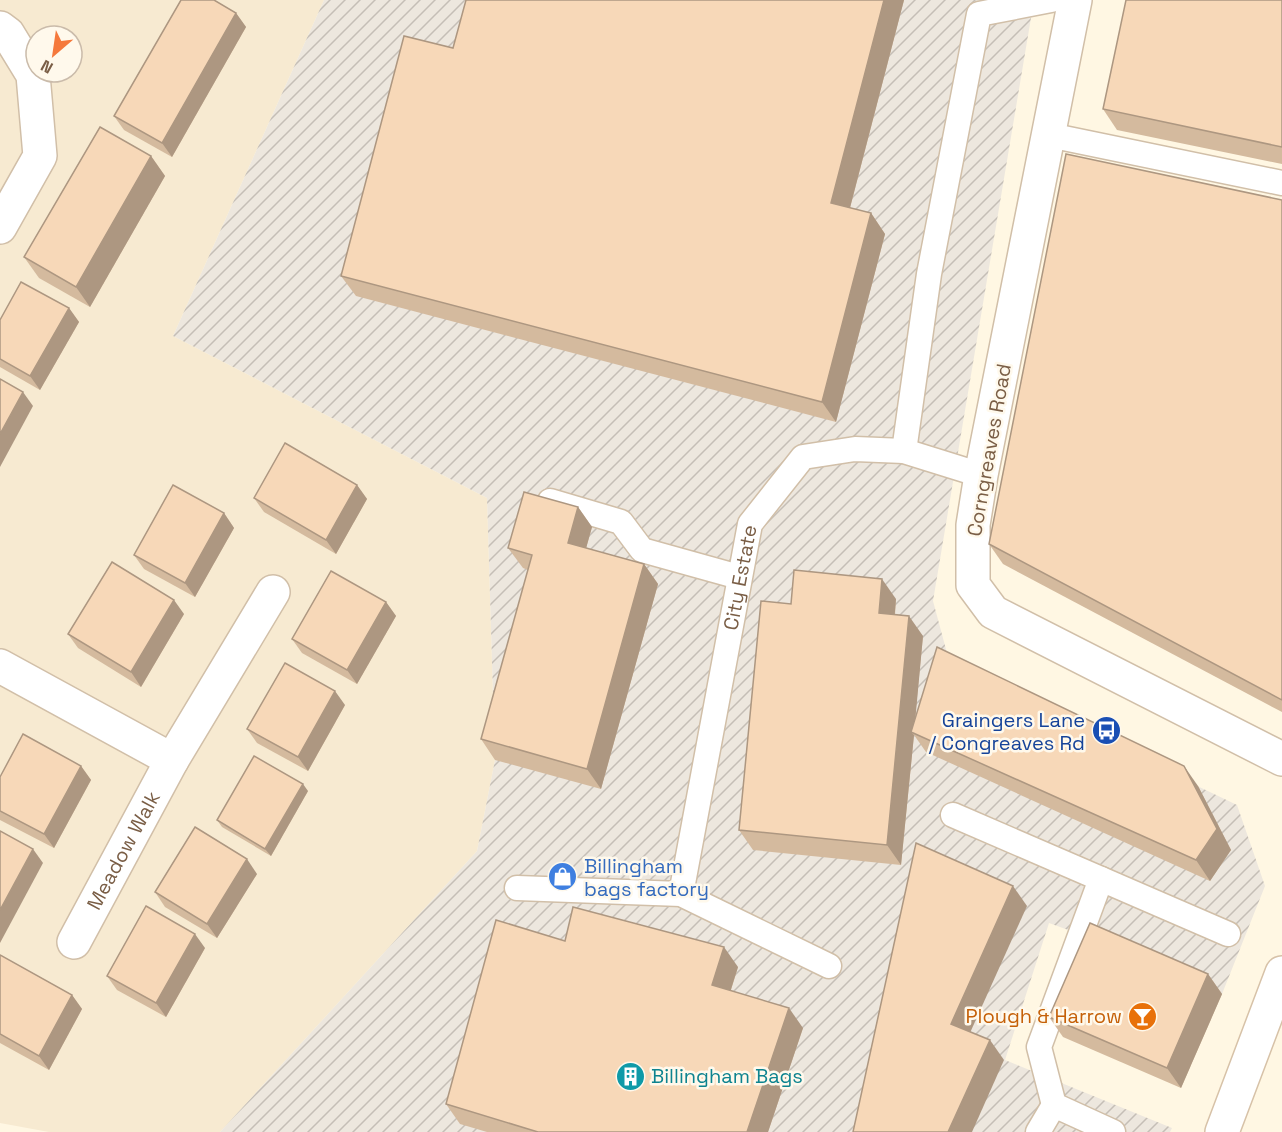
<svg xmlns="http://www.w3.org/2000/svg" width="1282" height="1132" font-family="'Space Grotesk',sans-serif">
<style>
.residential{fill:#f7ead1;fill-rule:evenodd}
.industrial{fill:url(#industrial-furrows)}
.lines{fill:none;stroke-linecap:round;stroke-linejoin:round}
.service-casing{stroke:#d1bfa8;stroke-width:27}
.minor-casing{stroke:#d1bfa8;stroke-width:36}
.tertiary-casing{stroke:#d1bfa8;stroke-width:36}
.secondary-casing{stroke:#d7c2a8;stroke-width:36}
.service{stroke:#fff;stroke-width:24}
.minor{stroke:#fff;stroke-width:33}
.tertiary{stroke:#fff;stroke-width:33}
.secondary{stroke:#fff;stroke-width:33}
.wall{fill:#d4ba9e}
.shaded-wall{fill:#ad9781}
.building{fill:#f7d8b8;stroke:#ad9781;stroke-width:1.5}
.labels{text-anchor:middle;dominant-baseline:central;stroke-width:5;stroke-linejoin:round;paint-order:stroke}
.street-label{font-size:20px;fill:#7a5e46;stroke:#fff9ec}
.transit-label{font-size:20px;fill:#164399;stroke:#fff9ec;text-anchor:end}
.shop-label{font-size:20px;fill:#366cbe;stroke:#fff9ec;text-anchor:start}
.food-label{font-size:20px;fill:#c56008;stroke:#fff9ec;text-anchor:end}
.culture-label{font-size:20px;fill:#0d838f;stroke:#fff9ec;text-anchor:start}
</style>
<defs>
<pattern id="industrial-furrows" width="10" height="10" patternUnits="userSpaceOnUse" patternTransform="scale(1.5)"><rect width="10" height="10" fill="#ede7de"/><path d="M-1 1l2-2M0 10L10 0M9 11l2-2" fill="none" stroke="#c5beb6"/></pattern>
</defs>
<rect width="100%" height="100%" fill="#fff7e3"/>
<!-- residential -->
<path class="residential" d="M0,0H324L173,336L487,498L495,760L477,851L220,1132H49L0,1123ZM36,36H72V72H36Z"/>
<!-- industrial -->
<polygon class="industrial" points="324,0 1034,0 933,601 951,668 1237,805 1265,886 1222,994 1104,943 1049,923 1005,1060 1172,1128 1170,1132 220,1132 477,851 495,760 487,498 173,336"/>
<g class="lines">
<defs>
<g id="service">
<polyline points="1049,135 1282,183"/>
<polyline points="904,451 929,274 979,14 1051,0"/>
<polyline points="550,501 621,522 642,550 739,577"/>
<polyline points="953,815 1101,879"/>
<polyline points="517,888 681,894 829,966"/>
<path id="s1" d="M681,894L750,524L803,457L855,449L904,451L981,475"/>
<polyline points="1038,1132 1054,1105"/>
<polyline points="1113,1132 1054,1105 1039,1047 1101,879 1228,934"/>
</g>
<g id="minor">
<polyline points="0,28 8,34 33,75 40,156 0,227"/>
<polyline points="0,666 172,760"/>
<path id="s2" d="M74,942L172,760L273,592"/>
</g>
<polyline id="tertiary" points="1075,0 981,475 973,525 973,585 993,612 1282,759"/>
<polyline id="secondary" points="1222,1132 1282,973"/>
</defs>
<!-- service casing -->
<use href="#service" class="service-casing"/>
<!-- minor casing -->
<use href="#minor" class="minor-casing"/>
<!-- tertiary casing -->
<use href="#tertiary" class="tertiary-casing"/>
<!-- secondary casing -->
<use href="#secondary" class="secondary-casing"/>
<!-- service -->
<use href="#service" class="service"/>
<!-- minor -->
<use href="#minor" class="minor"/>
<!-- tertiary -->
<use href="#tertiary" class="tertiary"/>
<!-- secondary -->
<use href="#secondary" class="secondary"/>
</g>
<!-- wall -->
<g class="wall">
<polygon points="466,0 904,0 850,208 871,213 885,234 836,422 356,296 341,276 453,48"/>
<polygon points="1282,0 1282,164 1117,130 1103,109"/>
<polygon points="236,13 246,27 172,157 124,130 114,116"/>
<polygon points="151,156 165,176 90,307 39,278 24,257"/>
<polygon points="1282,200 1282,712 1003,564 989,544"/>
<polygon points="69,308 79,322 40,390 0,367 0,320"/>
<polygon points="357,485 367,499 336,554 264,512 254,498"/>
<polygon points="578,507 592,527 586,548 644,564 658,584 601,789 495,760 481,739 528,570 523,568 508,548"/>
<polygon points="224,513 234,528 195,597 144,569 134,555"/>
<polygon points="896,599 895,615 923,636 915,718 1198,786 1231,850 1210,881 926,752 914,735 901,865 753,850 739,830"/>
<polygon points="386,602 396,616 357,684 302,653 292,639"/>
<polygon points="184,614 141,687 78,648 68,634"/>
<polygon points="345,705 308,771 257,743 247,729"/>
<polygon points="81,766 91,780 54,848 0,820 0,777"/>
<polygon points="308,791 271,856 222,827 217,820"/>
<polygon points="257,874 217,938 165,907 155,892"/>
<polygon points="565,941 738,967 731,990 803,1028 768,1132 487,1132 460,1124 446,1104"/>
<polygon points="205,948 166,1017 117,990 107,976"/>
<polygon points="0,955 72,995 82,1009 49,1070 0,1043"/>
<polygon points="1208,974 1222,994 1181,1088 1063,1037 1049,1017"/>
</g>
<!-- shaded-wall -->
<g class="shaded-wall">
<polygon points="884,0 904,0 846,223 831,203"/>
<polygon points="236,13 246,27 172,157 162,143"/>
<polygon points="151,156 165,176 90,307 76,287"/>
<polygon points="871,213 885,234 836,422 822,402"/>
<polygon points="69,308 79,322 40,390 30,376"/>
<polygon points="23,392 33,406 0,467 0,434"/>
<polygon points="357,485 367,499 336,554 326,540"/>
<polygon points="578,507 592,527 582,563 568,543"/>
<polygon points="224,513 234,528 195,597 185,583"/>
<polygon points="644,564 658,584 601,789 587,769"/>
<polygon points="882,579 896,599 893,634 879,613"/>
<polygon points="174,600 184,614 141,687 131,672"/>
<polygon points="386,602 396,616 357,684 347,670"/>
<polygon points="909,616 923,636 914,733 911,732 914,735 901,865 887,845"/>
<polygon points="335,691 345,705 308,771 298,757"/>
<polygon points="81,766 91,780 54,848 44,834"/>
<polygon points="1184,766 1198,786 1231,850 1210,881 1196,860"/>
<polygon points="303,784 308,791 271,856 265,849"/>
<polygon points="33,849 43,863 0,943 0,910"/>
<polygon points="247,859 257,874 217,938 207,924"/>
<polygon points="1013,886 1027,906 965,1044 951,1024"/>
<polygon points="195,934 205,948 166,1017 156,1003"/>
<polygon points="724,947 738,967 726,1005 712,985"/>
<polygon points="1208,974 1222,994 1181,1088 1167,1068"/>
<polygon points="72,995 82,1009 49,1070 39,1056"/>
<polygon points="789,1008 803,1028 768,1132 747,1132"/>
<polygon points="990,1040 1004,1060 972,1132 948,1132"/>
</g>
<!-- building -->
<g class="building">
<polygon points="181,0 214,0 236,13 162,143 114,116"/>
<polygon points="466,0 884,0 831,203 871,213 822,402 341,276 404,36 453,48"/>
<polygon points="1126,0 1282,0 1282,147 1103,109"/>
<polygon points="100,127 151,156 76,287 24,257"/>
<polygon points="1066,154 1282,200 1282,700 989,544"/>
<polygon points="21,282 69,308 30,376 0,359 0,320"/>
<polygon points="0,379 23,392 0,434"/>
<polygon points="285,443 357,485 326,540 254,498"/>
<polygon points="173,485 224,513 185,583 134,555"/>
<polygon points="524,492 578,507 568,543 644,564 587,769 481,739 532,555 508,548"/>
<polygon points="112,562 174,600 131,672 68,634"/>
<polygon points="794,570 882,579 879,613 909,616 887,845 739,830 761,601 791,604"/>
<polygon points="331,571 386,602 347,670 292,639"/>
<polygon points="937,647 1184,766 1217,829 1196,860 911,732"/>
<polygon points="285,663 335,691 298,757 247,729"/>
<polygon points="23,734 81,766 44,834 0,811 0,777"/>
<polygon points="254,756 303,784 265,849 217,820"/>
<polygon points="195,827 247,859 207,924 155,892"/>
<polygon points="0,831 33,849 0,910"/>
<polygon points="916,843 1013,886 951,1024 990,1040 948,1132 853,1132"/>
<polygon points="146,906 195,934 156,1003 107,976"/>
<polygon points="573,907 724,947 712,985 789,1008 747,1132 538,1132 446,1104 496,920 565,941"/>
<polygon points="1090,923 1208,974 1167,1068 1049,1017"/>
<polygon points="0,955 72,995 39,1056 0,1034"/>
</g>
<!-- icons -->
<defs>
<symbol id="bus-disc" viewBox="-11 -11 22 22"><circle r="9.5" fill="#1a4fb4" stroke="#fff9ec"/><path d="M-5-6H5V4H4V6H2V4H-2V6H-4V4H-5ZM-3.5-4V0h7V-4ZM-3.5 1.2v1.5H-2V1.2ZM2 1.2v1.5H3.5V1.2Z" fill="#fff"/></symbol>
<symbol id="shop-disc" viewBox="-11 -11 22 22"><circle r="9.5" fill="#3f7fe0" stroke="#fff9ec"/><path d="M-5-2.5h2.3a2.7 3.5 0 0 1 5.4 0H5L5.5 6h-11ZM-1.5-2.5h3a1.5 2.3 0 0 0-3 0Z" fill="#fff"/></symbol>
<symbol id="bar-disc" viewBox="-11 -11 22 22"><circle r="9.5" fill="#e8710a" stroke="#fff9ec"/><path d="M-6-5H6L.8 .8V4.5H3.5V6h-7V4.5H-.8V.8Z" fill="#fff"/></symbol>
<symbol id="building-disc" viewBox="-11 -11 22 22"><circle r="9.5" fill="#0f9aa8" stroke="#fff9ec"/><path d="M-4-6H4V6H1V3H-1V6H-4ZM-2.5-4.3h1.7v1.8h-1.7ZM.8-4.3h1.7v1.8H.8ZM-2.5-1h1.7V.8h-1.7ZM.8-1h1.7V.8H.8Z" fill="#fff"/></symbol>
</defs>
<g fill-rule="evenodd">
<use href="#bus-disc" x="1090" y="714" width="33" height="33"/>
<use href="#shop-disc" x="546" y="860" width="33" height="33"/>
<use href="#bar-disc" x="1126" y="1000" width="33" height="33"/>
<use href="#building-disc" x="614" y="1060" width="33" height="33"/>
</g>
<g class="labels">
<!-- street labels -->
<g class="street-label">
<text transform="translate(989 450) rotate(-80)">Corngreaves Road</text>
<text stroke="none"><textPath href="#s1" startOffset="322">City Estate</textPath></text>
<text stroke="none"><textPath href="#s2" startOffset="104">Meadow Walk</textPath></text>
</g>
<!-- transit labels -->
<g class="transit-label">
<text x="1085" y="720">Graingers Lane<tspan x="1085" dy="23">/ Congreaves Rd</tspan></text>
</g>
<!-- shop labels -->
<g class="shop-label">
<text x="584" y="866">Billingham<tspan x="584" dy="23">bags factory</tspan></text>
</g>
<!-- food labels -->
<g class="food-label">
<text x="1122" y="1016">Plough &amp; Harrow</text>
</g>
<!-- culture labels -->
<g class="culture-label">
<text x="651" y="1076">Billingham Bags</text>
</g>
</g>
<!-- north arrow -->
<g transform="translate(54 54) rotate(209)"><circle r="28" fill="#fff9ec" stroke="#cabbaa" stroke-width="1.5"/>
<path d="M0-4.5L10 22L0 15L-10 22Z" fill="#f5793c"/>
<text y="-9" font-size="16" font-weight="bold" text-anchor="middle" fill="#7a5e46">N</text>
</g>
</svg>
